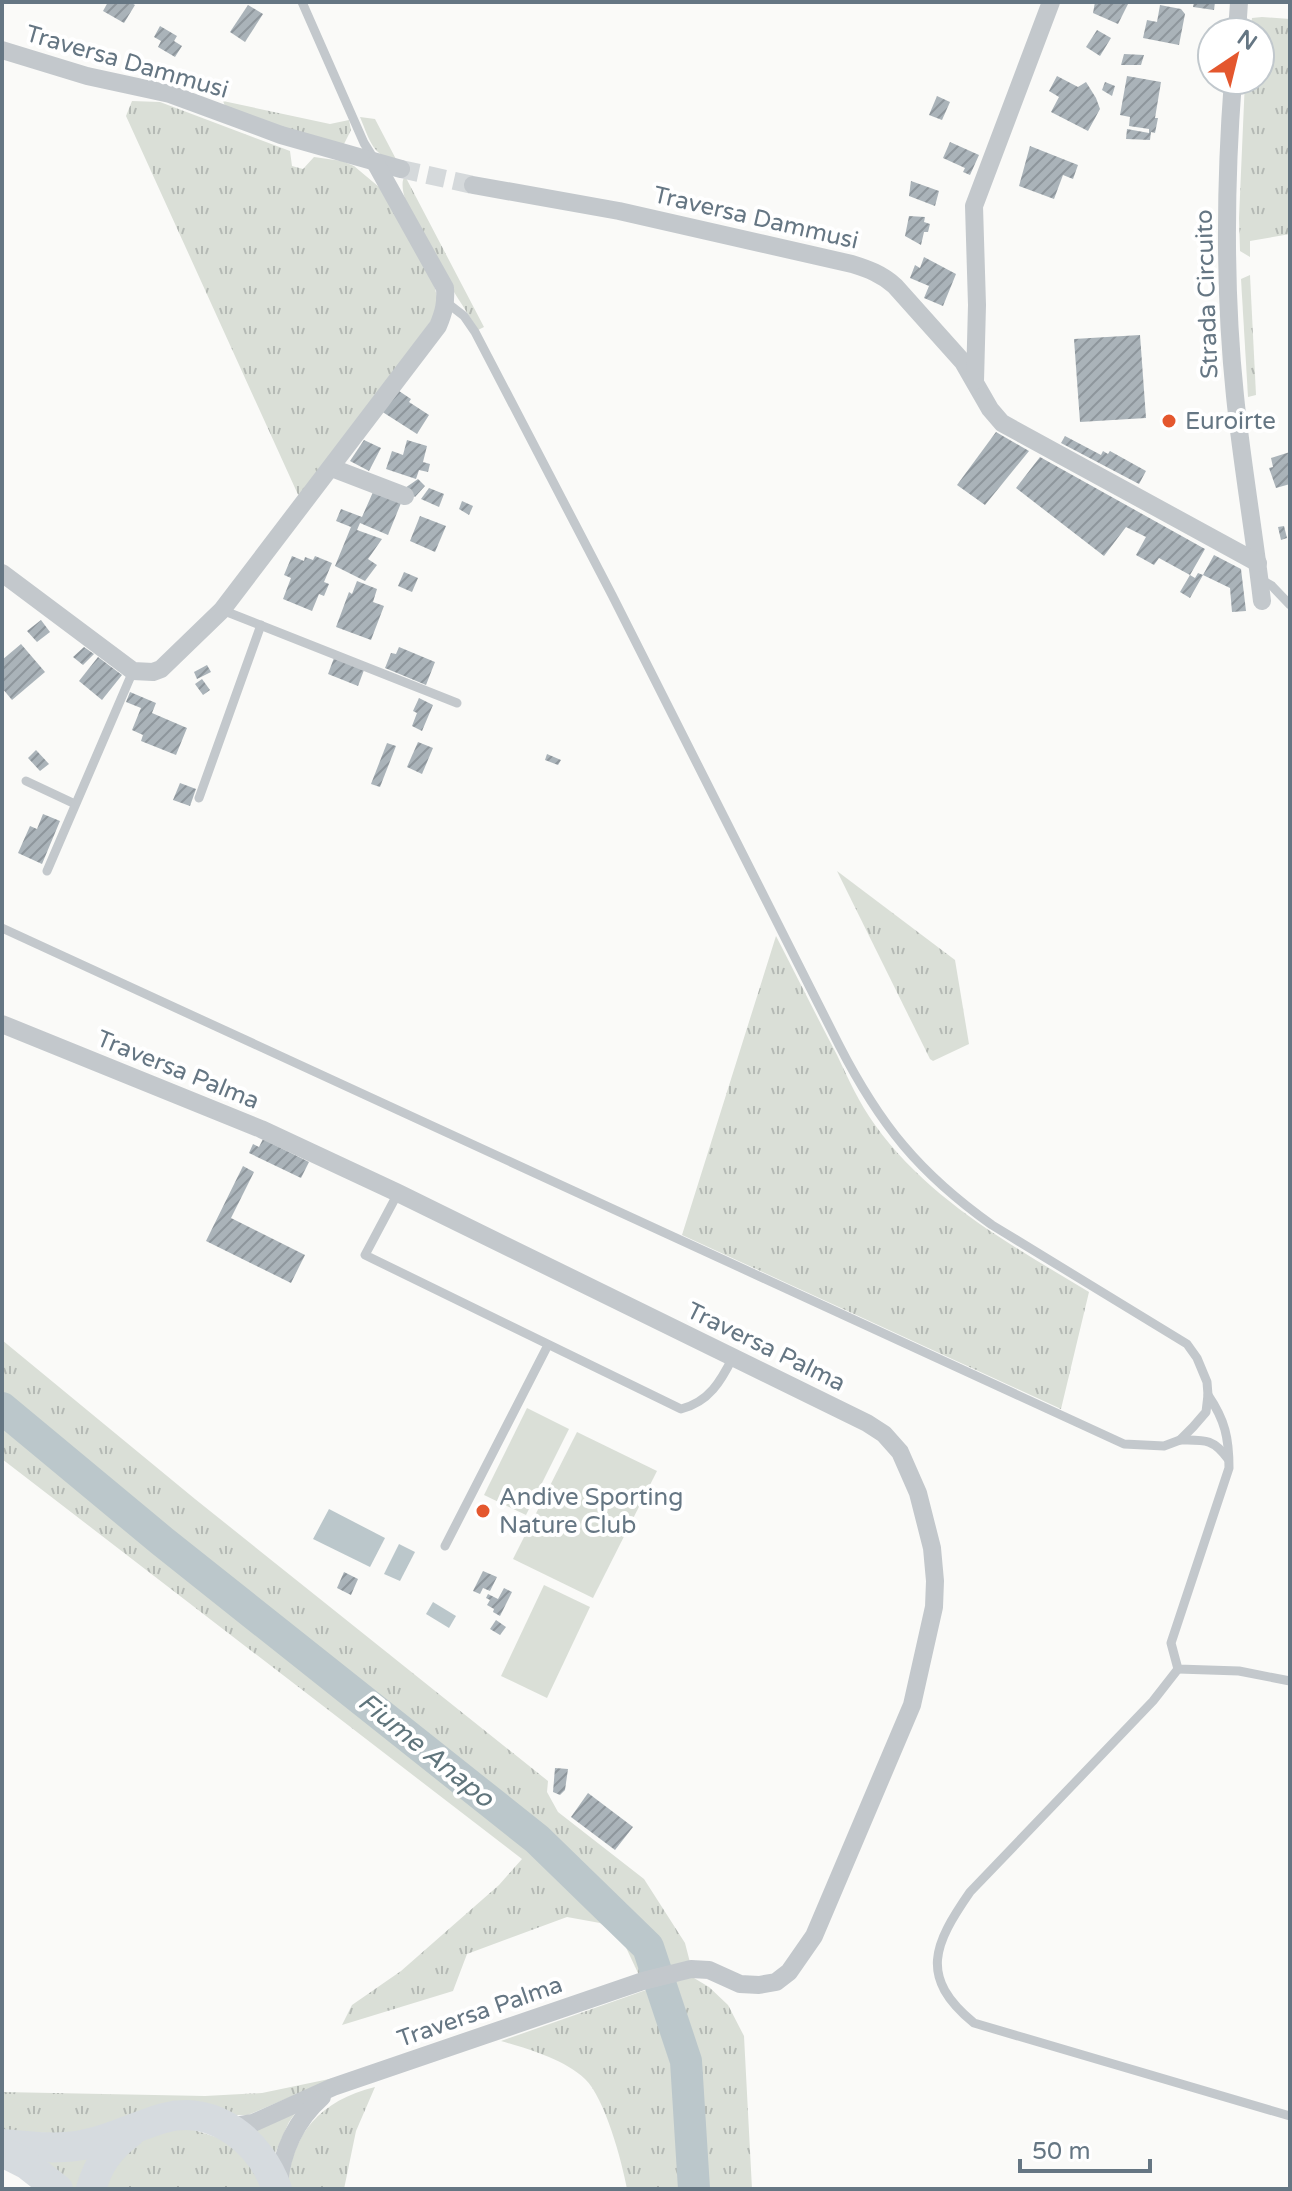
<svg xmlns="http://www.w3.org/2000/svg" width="1292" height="2191" font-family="'Varela Round',sans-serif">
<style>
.grass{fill:url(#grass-tufts)}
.pitch{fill:#dadfd7}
.water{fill:#bbc7cb}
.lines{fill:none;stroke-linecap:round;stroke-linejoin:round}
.river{stroke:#bbc7cb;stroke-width:32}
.building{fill:url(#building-hatch)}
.minor-tunnel{stroke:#d5d9db;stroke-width:18;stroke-dasharray:18 9;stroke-linecap:butt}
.service{stroke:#c3c8cc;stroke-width:9}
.minor{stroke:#c3c8cc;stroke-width:18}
.primary{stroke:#d6dbdf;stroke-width:30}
.poi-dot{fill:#e4572e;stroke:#fff;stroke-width:3}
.labels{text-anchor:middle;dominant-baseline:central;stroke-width:8;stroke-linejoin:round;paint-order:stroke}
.street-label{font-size:24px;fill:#657683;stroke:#fff}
.poi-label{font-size:24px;fill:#657683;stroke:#fff;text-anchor:start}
.water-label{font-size:26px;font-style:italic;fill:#60757c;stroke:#fff}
</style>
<defs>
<pattern id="grass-tufts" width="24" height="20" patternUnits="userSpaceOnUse" patternTransform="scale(2)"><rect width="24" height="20" fill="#dadfd7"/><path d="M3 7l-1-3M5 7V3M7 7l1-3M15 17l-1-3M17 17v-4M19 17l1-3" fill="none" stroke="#b4b9b4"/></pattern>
<pattern id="building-hatch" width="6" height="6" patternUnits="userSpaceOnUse" patternTransform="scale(2)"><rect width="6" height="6" fill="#aab3b9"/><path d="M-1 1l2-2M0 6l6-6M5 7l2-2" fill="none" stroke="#8e969c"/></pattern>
</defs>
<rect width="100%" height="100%" fill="#fafaf8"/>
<!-- grass -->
<g class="grass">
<polygon points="1262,17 1290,19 1290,234 1250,241 1250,257 1240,251 1239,218 1245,80 1260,80 1260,32 1250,32 1252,18"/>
<polygon points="132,101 160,102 290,151 292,166 303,169 314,157 342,161 354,166 379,187 433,280 437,297 436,314 300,499 126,116"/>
<polygon points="223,101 330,124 349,120 351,130 342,148 225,106"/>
<path d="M360,117L375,119L398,163C372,155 370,141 360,117Z"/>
<path d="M405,176L484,327L478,330C464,306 388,197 405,176Z"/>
<polygon points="1250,275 1256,395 1248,397 1241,279"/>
<polygon points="837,871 955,960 969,1044 933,1061 930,1059"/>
<path d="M776,936C796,975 816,1015 837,1055C848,1078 859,1103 875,1125C929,1200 1011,1245 1089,1292L1061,1409L682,1235Z"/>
<path d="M2,1340L195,1499L548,1781L547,1792L558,1812L644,1879L685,1943L694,1978L709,1987L728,2005L744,2036L752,2189H627C622,2162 605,2098 585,2079C564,2059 528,2049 501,2041L646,1990L622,1939L600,1923L567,1917L467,1954L453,1991L342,2025L352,2005L401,1971L499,1885L522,1859L2,1459Z"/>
<polygon points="334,2078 248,2115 231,2115 91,2135 2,2131 2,2092 205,2096 262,2093"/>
<path d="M375,2087L356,2131L344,2189H287C292,2132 320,2101 375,2087Z"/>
<polygon points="296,2112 289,2122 274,2156 252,2131"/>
<polygon points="176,2124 240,2145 266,2189 99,2189 116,2154"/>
<polygon points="95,2151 79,2189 70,2189 46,2166 49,2158"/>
</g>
<!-- pitch -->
<g class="pitch">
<polygon points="527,1408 569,1429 526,1515 484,1495"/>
<polygon points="577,1432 657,1471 593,1598 513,1559"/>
<polygon points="544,1585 590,1607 547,1698 501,1676"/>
</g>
<!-- water -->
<g class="water">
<polygon points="329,1509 385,1538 370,1567 313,1539"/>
<polygon points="399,1544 415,1552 400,1581 384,1574"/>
<polygon points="433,1602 456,1616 449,1628 426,1614"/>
</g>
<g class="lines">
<!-- river -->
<polyline class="river" points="2,1408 162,1541 537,1839 648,1947 686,2061 694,2189"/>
</g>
<!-- building -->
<g class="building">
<polygon points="108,2 130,2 135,5 124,23 103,11"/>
<polygon points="1095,2 1129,2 1118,24 1093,13"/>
<polygon points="1194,2 1215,2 1214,10 1193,7"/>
<polygon points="248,5 263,14 245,42 230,32"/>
<polygon points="1160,5 1181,9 1185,14 1179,45 1143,38 1147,20 1157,22"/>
<polygon points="160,26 177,36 174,41 182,46 175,57 158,47 161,41 154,37"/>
<polygon points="1097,30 1111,38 1100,56 1086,47"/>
<polygon points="1124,54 1144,55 1141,65 1121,65"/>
<polygon points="150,65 161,70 155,86 148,84 150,78 145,76"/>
<polygon points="1057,76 1078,87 1086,82 1096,98 1100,109 1088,131 1051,112 1059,97 1049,91"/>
<polygon points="1127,76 1161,82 1155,118 1158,118 1155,133 1151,132 1150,140 1126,139 1127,129 1149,133 1149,129 1129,126 1130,117 1120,115"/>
<polygon points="1105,82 1115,86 1112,96 1102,90"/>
<polygon points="937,96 950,102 942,120 929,115"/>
<polygon points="950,142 979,155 970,175 963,172 965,168 943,158"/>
<polygon points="1030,146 1078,165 1073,179 1063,175 1054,199 1019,186"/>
<polygon points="911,181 939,191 935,206 909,196"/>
<polygon points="909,216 925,217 924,222 930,224 928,232 924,232 921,245 905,236"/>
<polygon points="924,257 956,274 943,306 924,298 929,286 910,278 915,265 920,268"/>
<polygon points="1140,335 1146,418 1080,422 1074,339"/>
<polygon points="396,389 411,399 409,402 429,415 417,434 381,411"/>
<polygon points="996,432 1029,451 985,505 957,485"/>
<polygon points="1065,436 1101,455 1103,451 1108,454 1110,451 1146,471 1139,484 1061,443"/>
<polygon points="364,440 381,448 369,471 350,461"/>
<polygon points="407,440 427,446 423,462 430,464 428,472 419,470 416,479 386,469 392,451 403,455"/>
<polygon points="1290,452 1290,484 1276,488 1269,468 1273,467 1271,458"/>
<polygon points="1040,457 1205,549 1190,575 1159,558 1154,565 1136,555 1146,537 1126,527 1104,556 1016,488"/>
<polygon points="418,479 425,486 415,497 405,488"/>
<polygon points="429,488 444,494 439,507 421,499"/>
<polygon points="373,492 401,503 388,535 360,523 357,530 382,539 368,559 377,565 365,581 335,566 351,527 336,521 341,509 362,517"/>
<polygon points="462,501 473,506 469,515 459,509"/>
<polygon points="420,516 446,526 435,552 410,541"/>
<polygon points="1284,526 1287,538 1281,540 1278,527"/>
<polygon points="1214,555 1241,569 1246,611 1232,612 1230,588 1203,575"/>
<polygon points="292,556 304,561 305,557 313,560 315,556 332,563 324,582 329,584 324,596 319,594 312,611 283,599 291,578 284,575"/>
<polygon points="404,572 418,578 412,592 398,586"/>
<polygon points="1198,573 1203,575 1190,598 1180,592 1190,575 1195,578"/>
<polygon points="357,581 377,589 373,602 384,606 371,640 336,627 349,592 352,594"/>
<polygon points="41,620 50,632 37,642 27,631"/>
<polygon points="21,644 45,672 12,700 2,688 2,660"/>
<polygon points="84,647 94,654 83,665 73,657"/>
<polygon points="399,647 435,662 426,685 385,668 391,653 396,654"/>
<polygon points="98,657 122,675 102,700 79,681"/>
<polygon points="334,658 364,670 358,686 328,674"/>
<polygon points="207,665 211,672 197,679 194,672"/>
<polygon points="202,679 210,690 203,695 195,684"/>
<polygon points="130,692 156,703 152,713 187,728 176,755 141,741 143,735 132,730 141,708 126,702"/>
<polygon points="419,698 433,705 422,731 412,726 417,713 413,711"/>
<polygon points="418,742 433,748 422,774 407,767"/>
<polygon points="387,743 396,746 380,787 371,784"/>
<polygon points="36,750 49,764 40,771 28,758"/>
<polygon points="547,754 561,760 558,765 545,760"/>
<polygon points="180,783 196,789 190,806 173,800"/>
<polygon points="43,814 60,821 42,864 18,853 30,826 37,829"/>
<polygon points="263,1139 309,1162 301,1178 249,1153 253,1144 259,1147"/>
<polygon points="243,1166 254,1172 231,1218 305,1255 291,1283 206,1241"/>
<polygon points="483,1571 497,1577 490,1591 483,1588 480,1594 473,1591"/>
<polygon points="344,1572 358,1579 351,1595 337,1588"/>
<polygon points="504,1588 512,1592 500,1616 493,1612 494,1609 487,1605 490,1600 486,1598 488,1594 498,1599"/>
<polygon points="496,1620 506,1627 500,1635 490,1629"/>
<polygon points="555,1768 568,1769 565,1790 560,1795 553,1792"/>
<polygon points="588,1793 633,1827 615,1850 571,1817"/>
</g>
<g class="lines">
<!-- minor-tunnel -->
<polyline class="minor-tunnel" points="401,169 473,185"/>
<!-- service -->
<g class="service">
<polyline points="302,2 364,143 374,159"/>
<polyline points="1260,579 1272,586 1290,605"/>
<polyline points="222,610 457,703"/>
<polyline points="26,781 75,804"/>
<polyline points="199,798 261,625"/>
<polyline points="47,871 133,671"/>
<path d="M2,928L1124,1444L1164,1446L1180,1440L1193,1427L1206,1412L1208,1395L1207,1382L1197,1358L1187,1344L992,1225C919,1173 880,1125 839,1045L612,595L475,332L464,316L446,302"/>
<path d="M398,1193L365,1255L681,1409C709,1402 721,1381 733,1357"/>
<path d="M1208,1395C1225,1420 1229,1438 1229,1468L1171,1643L1178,1669L1239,1671L1290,1681"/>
<path d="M1180,1440C1204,1440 1213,1438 1228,1459"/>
<polyline points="445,1546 548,1345"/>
<path d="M1178,1669L1153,1701L970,1892C934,1944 918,1977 974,2023L1290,2116"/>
</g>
<!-- minor -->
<g class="minor">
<polyline points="1237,32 1239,2"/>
<polyline points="2,50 87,76 170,94 281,135 401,169"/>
<path d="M1233,80C1225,185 1224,290 1235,396C1242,464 1254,532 1262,601"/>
<path d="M473,185L619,211L852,264C868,269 882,274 895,286L963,362L990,409L1002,423L1258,563"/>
<polyline points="975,381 977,305 974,206 1051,2"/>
<polyline points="332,468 405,496"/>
<path d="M2,573L133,671L153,672L161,669L222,610L438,326C444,312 446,303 445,288L376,164"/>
<polyline points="2,1024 261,1129 398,1193 867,1423 884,1434 900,1452 918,1493 932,1548 935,1581 934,1607 912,1705 814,1936 789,1972 776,1982 759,1985 740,1984 709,1970 691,1969 643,1981 333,2087 253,2123 229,2127"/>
<path d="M279,2186C281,2152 296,2120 322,2097"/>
</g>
<!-- primary -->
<g class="primary">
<path d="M2,2144C28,2146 55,2150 82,2145C110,2140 136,2126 164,2118C216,2104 261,2143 277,2189"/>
<polyline points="2,2152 26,2164 58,2189"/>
<path d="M91,2189C98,2165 109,2148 130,2133"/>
</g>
</g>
<!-- markers -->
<g class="poi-dot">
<circle cx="1169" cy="421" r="8"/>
<circle cx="483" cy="1511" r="8"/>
</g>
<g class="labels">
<!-- street labels -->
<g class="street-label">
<text transform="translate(127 62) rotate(16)">Traversa Dammusi</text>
<text transform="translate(756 218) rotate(13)">Traversa Dammusi</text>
<text transform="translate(1207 294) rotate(-92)">Strada Circuito</text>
<text transform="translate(178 1070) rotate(22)">Traversa Palma</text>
<text transform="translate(766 1347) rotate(26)">Traversa Palma</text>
<text transform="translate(480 2012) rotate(-19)">Traversa Palma</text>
</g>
<!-- poi labels -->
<g class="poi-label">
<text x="1185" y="421">Euroirte</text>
<text x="499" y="1497">Andive Sporting<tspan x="499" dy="28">Nature Club</tspan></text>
</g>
<!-- water labels -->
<g class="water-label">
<text transform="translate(426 1750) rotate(39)">Fiume Anapo</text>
</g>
</g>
<!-- border -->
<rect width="1292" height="2191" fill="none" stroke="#657683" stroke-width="8"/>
<!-- north arrow -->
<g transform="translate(1236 56) rotate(35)"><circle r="38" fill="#ffffff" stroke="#c1c8cd" stroke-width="2"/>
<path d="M0-6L14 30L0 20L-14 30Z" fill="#e4572e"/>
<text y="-12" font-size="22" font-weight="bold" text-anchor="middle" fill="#657683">N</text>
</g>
<!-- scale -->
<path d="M1020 2159v12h130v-12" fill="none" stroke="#657683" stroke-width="4"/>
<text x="1032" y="2159" font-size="24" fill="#657683" stroke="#ffffff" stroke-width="6" paint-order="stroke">50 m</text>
</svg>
